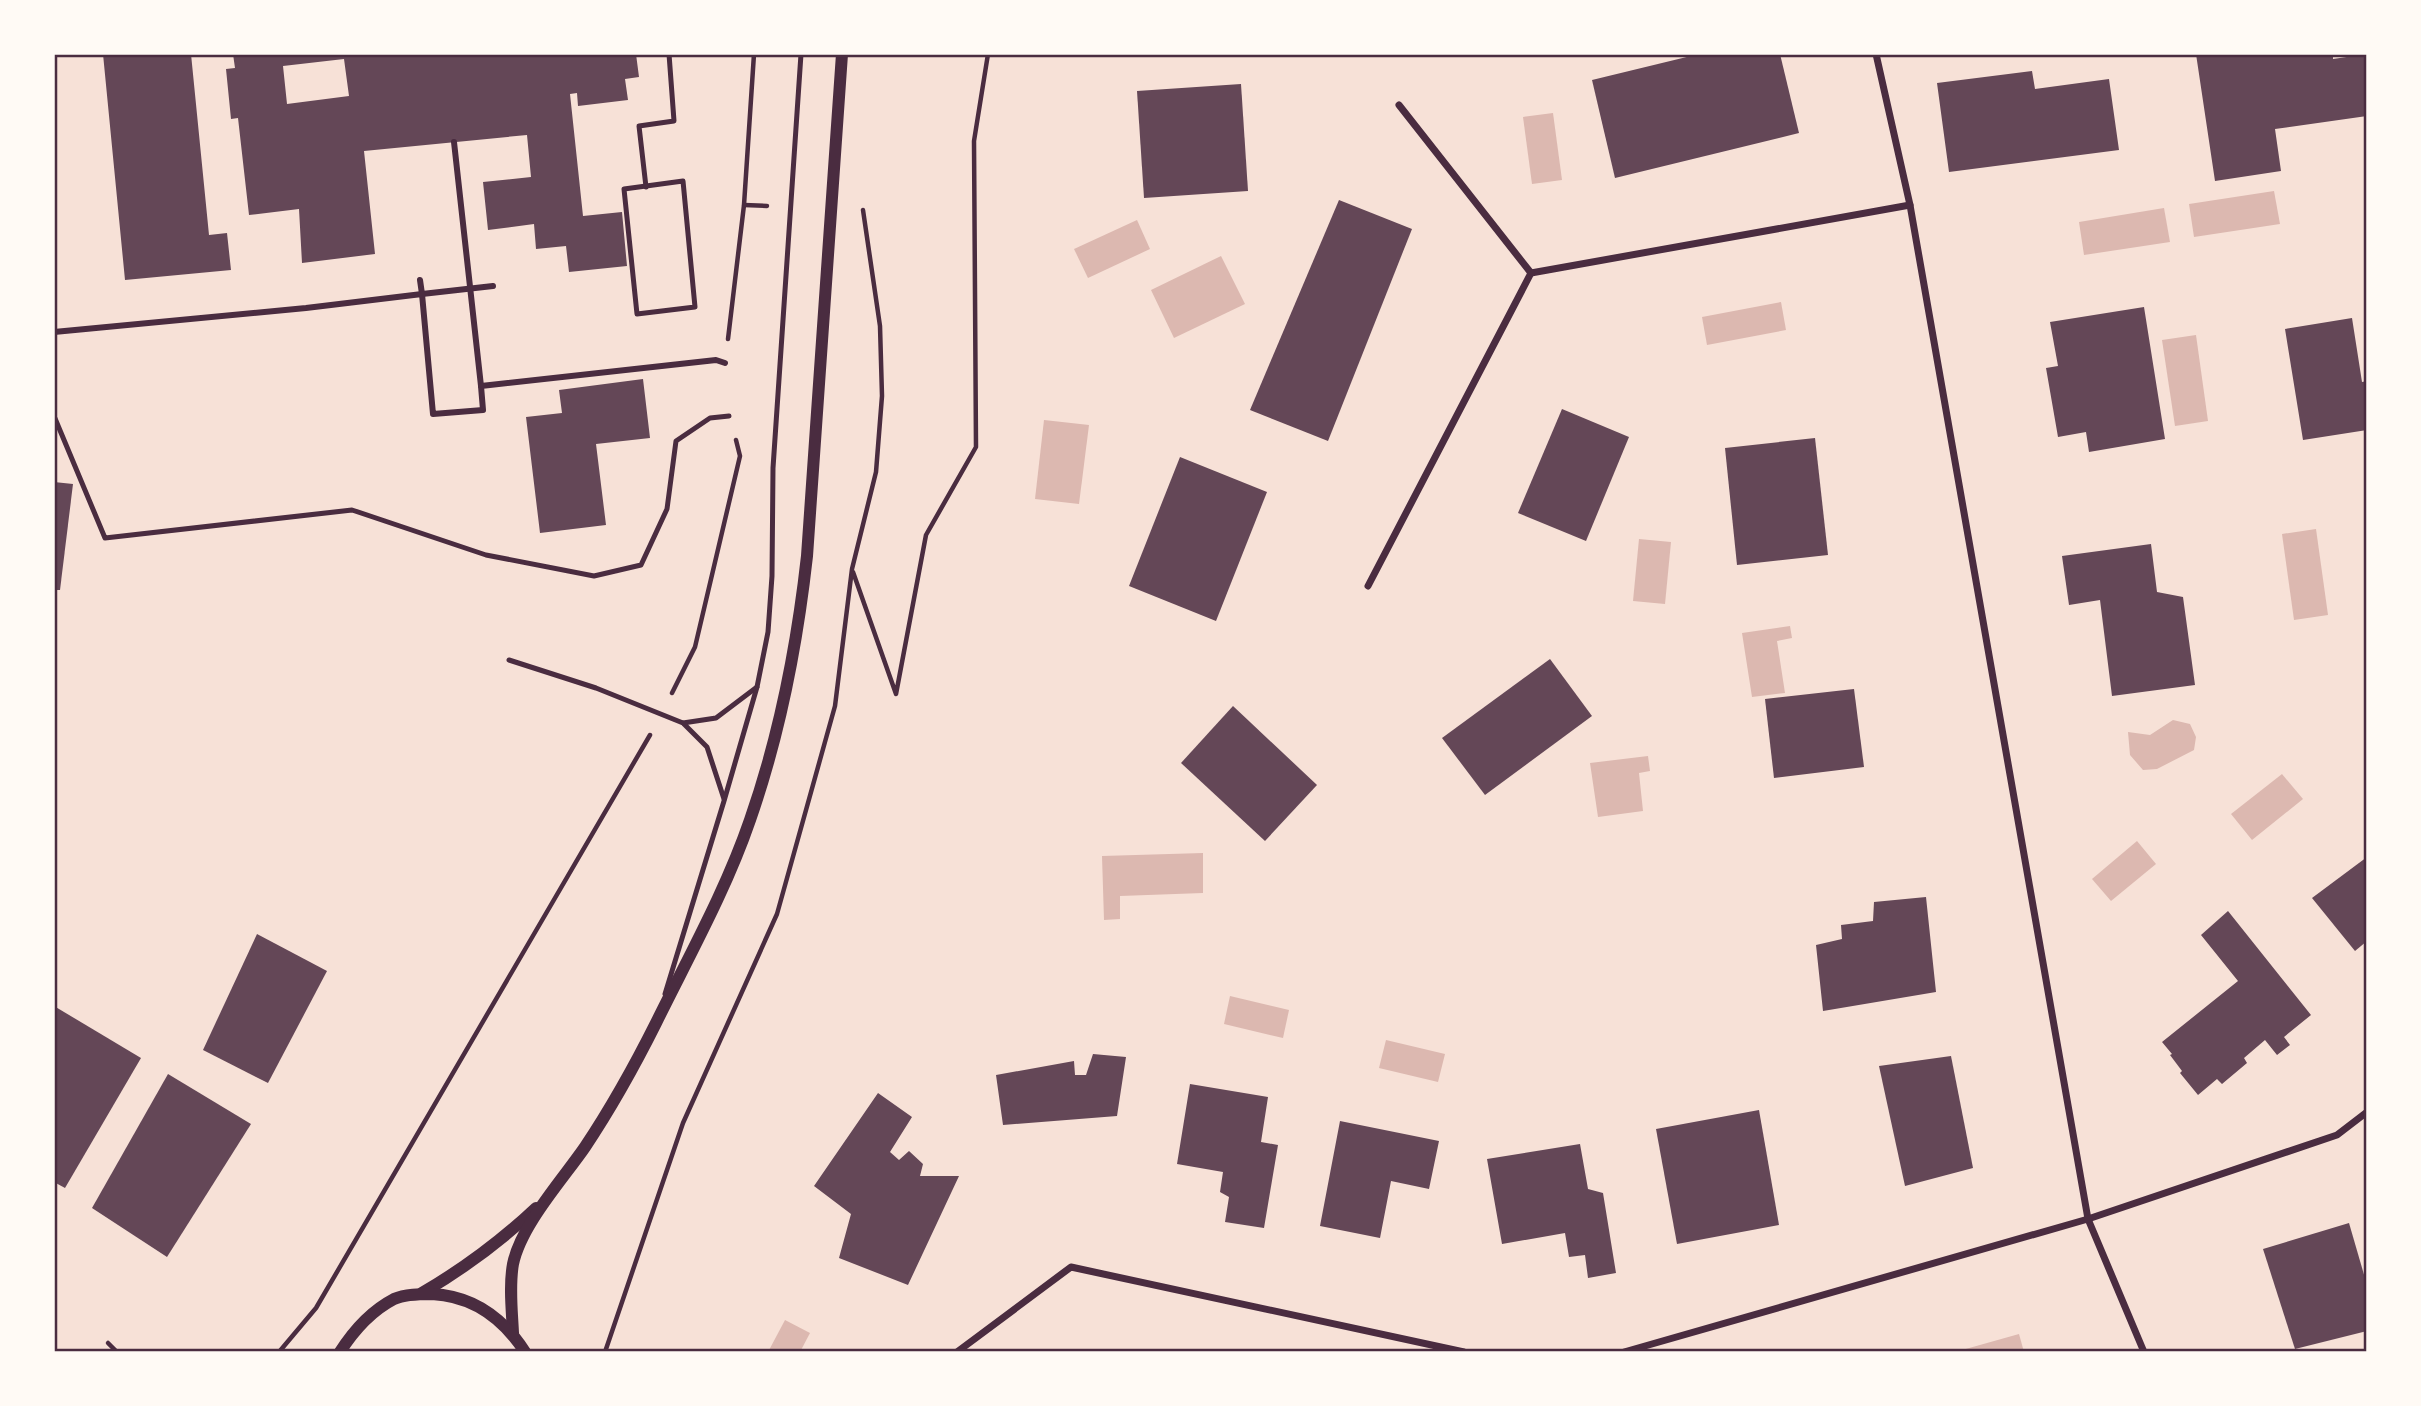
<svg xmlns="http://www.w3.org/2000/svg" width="2421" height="1406" font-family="'IBM Plex Sans',sans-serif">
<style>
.water{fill:#dcb8b0}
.building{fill:#644757;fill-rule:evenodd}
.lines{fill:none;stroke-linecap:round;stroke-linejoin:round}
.path{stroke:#4a2c40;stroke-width:4.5}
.service{stroke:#4a2c40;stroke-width:5}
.pedestrian{stroke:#4a2c40;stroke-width:6}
.minor{stroke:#4a2c40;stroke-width:7}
.tertiary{stroke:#4a2c40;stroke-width:12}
.neatline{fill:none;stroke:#4a2c40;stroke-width:2.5}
</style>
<rect width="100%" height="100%" fill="#f7e1d7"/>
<!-- water -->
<g class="water">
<polygon points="1553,113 1562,180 1532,184 1523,117"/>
<polygon points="2274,191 2280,224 2194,237 2189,204"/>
<polygon points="2164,208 2170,242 2084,255 2079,222"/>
<polygon points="1137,220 1150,249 1088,278 1074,249"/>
<polygon points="1221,256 1245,304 1174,338 1151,290"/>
<polygon points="1781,302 1786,330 1707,345 1702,317"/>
<polygon points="2196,335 2208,421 2175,426 2162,340"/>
<polygon points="1044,420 1089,425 1079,504 1035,499"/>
<polygon points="2316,529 2328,615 2294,620 2282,534"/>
<polygon points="1639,539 1671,542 1665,604 1633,601"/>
<polygon points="1790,626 1792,638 1777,641 1785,693 1752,697 1742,633"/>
<polygon points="2173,720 2190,724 2196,737 2194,750 2157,769 2143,770 2130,755 2128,732 2150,735"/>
<polygon points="1648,756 1650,771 1639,773 1643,811 1598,817 1590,763"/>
<polygon points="2282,774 2303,799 2252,840 2231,814"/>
<polygon points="2137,841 2156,864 2111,901 2092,879"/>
<polygon points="1203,853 1203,893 1120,896 1120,919 1104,920 1102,856"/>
<polygon points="1230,996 1289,1010 1283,1038 1224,1024"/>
<polygon points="1386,1040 1445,1054 1438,1082 1379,1068"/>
<polygon points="785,1320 810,1333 800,1352 768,1352"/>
<polygon points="2019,1334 2024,1352 1955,1352"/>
</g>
<!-- building -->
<g class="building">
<polygon points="103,54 191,54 209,235 227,233 231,270 125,280"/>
<path d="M233,54H636L639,77L625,79L628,100L578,106L577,93L570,94L583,216L622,212L627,266L569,272L566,246L536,249L534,224L488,230L483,182L531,177L527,135L364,151L375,254L302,263L299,209L249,215L238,118L231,119L226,69L235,68ZM344,59L349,96L287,104L283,66Z"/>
<polygon points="1699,54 1780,54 1799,133 1615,178 1592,80"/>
<polygon points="2196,54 2333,54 2333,59 2367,54 2367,116 2275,129 2281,171 2215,181"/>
<polygon points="2032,71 2035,89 2109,79 2119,150 1949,172 1937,83"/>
<polygon points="1241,84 1248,191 1144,198 1137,91"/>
<polygon points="1339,200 1412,229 1328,441 1250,410"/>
<polygon points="2144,307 2165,439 2089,452 2086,432 2058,437 2046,368 2058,366 2050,322"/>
<polygon points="2352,318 2362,382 2367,381 2367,430 2303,440 2285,329"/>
<polygon points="643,379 650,438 596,444 606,525 540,533 526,417 562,413 559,390"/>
<polygon points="1562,409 1629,437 1586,541 1518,513"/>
<polygon points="1815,438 1828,555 1737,565 1725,448"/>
<polygon points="1180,457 1267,492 1216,621 1129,586"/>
<polygon points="54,482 73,484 60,590 54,590"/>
<polygon points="2151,544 2157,592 2183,597 2195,685 2112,696 2100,600 2069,605 2062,556"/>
<polygon points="1550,659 1592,716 1485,795 1442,738"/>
<polygon points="1854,689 1864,767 1774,778 1765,699"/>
<polygon points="1233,706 1317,785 1265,841 1181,763"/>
<polygon points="2367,857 2367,941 2355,951 2312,898"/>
<polygon points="1926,897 1936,992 1823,1011 1816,945 1842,939 1841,925 1873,921 1874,902"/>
<polygon points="2228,911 2311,1015 2284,1037 2290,1045 2277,1055 2265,1040 2244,1058 2247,1063 2222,1084 2217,1079 2198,1095 2180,1073 2182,1071 2170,1055 2172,1054 2162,1042 2238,981 2201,935"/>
<polygon points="257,934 327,971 268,1083 203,1050"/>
<polygon points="54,1006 141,1058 65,1188 54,1182"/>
<polygon points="1093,1054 1126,1057 1117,1116 1003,1125 996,1075 1074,1061 1075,1075 1086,1075"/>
<polygon points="1951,1056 1973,1168 1905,1186 1879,1066"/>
<polygon points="168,1074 251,1124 167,1257 92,1208"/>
<polygon points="1190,1084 1268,1097 1261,1142 1278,1145 1264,1228 1225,1222 1229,1197 1220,1192 1223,1172 1177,1164"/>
<polygon points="878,1093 912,1117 890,1152 899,1160 909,1151 923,1164 920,1176 959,1176 908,1285 839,1258 851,1214 814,1186"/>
<polygon points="1759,1110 1779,1225 1677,1244 1656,1129"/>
<polygon points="1340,1121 1439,1141 1429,1189 1391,1181 1380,1238 1320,1226"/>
<polygon points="1580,1144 1588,1189 1603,1193 1616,1273 1588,1278 1585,1255 1569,1257 1565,1233 1502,1244 1487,1159"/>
<polygon points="2349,1223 2367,1285 2367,1331 2295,1349 2263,1249"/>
</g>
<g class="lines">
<!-- path -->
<g class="path">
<polyline points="744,205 767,206"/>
<polyline points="728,339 744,205 754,54"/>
<polyline points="853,572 896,694 926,535 976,447 974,141 988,54"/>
<polyline points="672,693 695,647 740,456 736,440"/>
<polyline points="108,1343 117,1352"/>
<polyline points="279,1352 316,1308 650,735"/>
<polyline points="605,1352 683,1123 777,914 835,706 852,569 876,472 882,396 880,326 863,210"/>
</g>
<!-- service -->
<g class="service">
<polygon points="683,181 695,307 637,314 624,189"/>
<polyline points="646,187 639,126 674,121 669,54"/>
<polyline points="54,416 105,538 352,510 486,555 594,576 641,565 667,509 676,441 710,418 729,416"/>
<polyline points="509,660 596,688 683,723 707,747 724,799"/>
<polyline points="683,723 716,718 757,687"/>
<polyline points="665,994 724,801 757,687 768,632 772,576 773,468 801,54"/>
</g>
<!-- pedestrian -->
<g class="pedestrian">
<polyline points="454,142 481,386"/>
<polyline points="420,280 422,294 493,286"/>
<polyline points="54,332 306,308 422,294 433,414 483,410 481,386 716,360 725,363"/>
</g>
<!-- minor -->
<g class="minor">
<polyline points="1876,54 1910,205 2088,1219 2144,1352"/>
<polyline points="1531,273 1910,205"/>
<polyline points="1368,586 1531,273 1399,105"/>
<polyline points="957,1352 1071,1267 1464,1352"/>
<polyline points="1624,1352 2088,1219 2337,1135 2367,1112"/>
</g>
<!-- tertiary -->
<g class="tertiary">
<path d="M422,1293C463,1269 501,1241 536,1208"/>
<path d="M513,1333C512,1311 509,1286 513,1264C521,1225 563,1179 585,1147C611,1108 635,1065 656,1023C689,956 726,890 750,820C780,734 797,646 807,556L842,54"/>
<path d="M340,1352C354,1330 371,1311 394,1299C405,1294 420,1294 432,1294C473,1296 503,1318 525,1352"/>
</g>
</g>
<!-- border -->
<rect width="2421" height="1406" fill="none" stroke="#fffaf5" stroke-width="112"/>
<rect x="56" y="56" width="2309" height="1294" class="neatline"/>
</svg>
